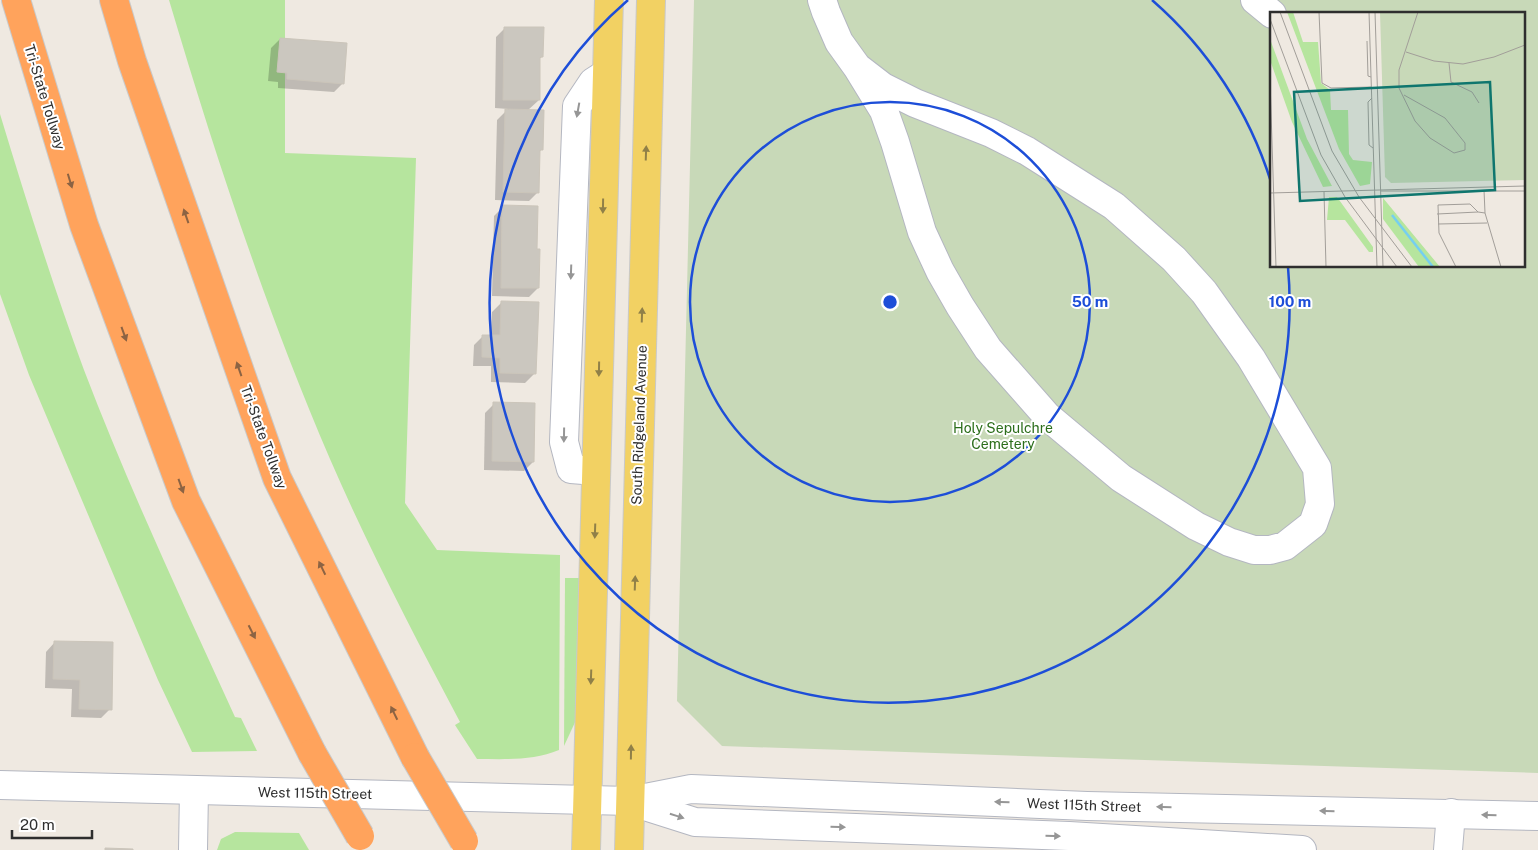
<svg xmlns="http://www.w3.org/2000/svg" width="1538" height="850" font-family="'Public Sans',sans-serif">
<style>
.green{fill:#b6e59e}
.cemetery{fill:#c8d9b8;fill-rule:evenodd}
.shadow{fill:#0003}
.building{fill:#cbc7bf;stroke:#cbc5ba}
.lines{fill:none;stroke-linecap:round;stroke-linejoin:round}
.minor-casing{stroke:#b4b7c1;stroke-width:30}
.major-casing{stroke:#c9c9c9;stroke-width:30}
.highway-casing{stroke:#c9c9c9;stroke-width:30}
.minor{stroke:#fff;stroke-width:28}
.major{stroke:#f2d163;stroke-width:28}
.highway{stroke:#ffa35c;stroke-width:28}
.highway-bridge-casing{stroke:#c9c9c9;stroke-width:30;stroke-linecap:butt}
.highway-bridge{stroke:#ffa35c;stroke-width:28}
.oneway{fill:#969696}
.oneway2{fill:#908048}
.oneway3{fill:#8c6343}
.ring{fill:none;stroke:#1d4ed8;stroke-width:2.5}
.labels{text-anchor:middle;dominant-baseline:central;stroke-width:4;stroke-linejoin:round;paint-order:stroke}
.street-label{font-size:14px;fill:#2e2e2e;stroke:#fff}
.park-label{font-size:14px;fill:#2c6e1b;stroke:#fff}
.inset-river{fill:none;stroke:#75cff0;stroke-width:2.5}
.inset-road{fill:none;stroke:#a29e99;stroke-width:1}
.view{fill:#0f766e;fill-opacity:0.15;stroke:#0f766e;stroke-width:2.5}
.inset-edge{fill:none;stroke:#2e2e2e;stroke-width:2.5}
.centre{fill:#1d4ed8;stroke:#fff;stroke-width:2.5}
.ring-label{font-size:15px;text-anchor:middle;font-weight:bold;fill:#1d4ed8;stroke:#fff;stroke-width:4;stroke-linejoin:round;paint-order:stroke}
</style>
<rect width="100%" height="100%" fill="#efe9e1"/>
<!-- green -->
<g class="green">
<path d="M169,0H285V153L416,158L405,503L437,550L560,555L559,750C533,761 505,759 477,759L455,725L460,722C414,635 369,549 330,459C266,310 215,155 169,0Z"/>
<path d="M0,114C26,200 53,286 84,370C129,488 183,603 235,717L241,718L257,751L192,752L158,680L29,375L0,294Z"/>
<polygon points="565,578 582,578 577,718 564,746"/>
<polygon points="235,832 299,833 309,850 217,850 221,839"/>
</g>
<!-- cemetery -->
<path class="cemetery" d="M694,0H1538V773L722,746L677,701ZM1272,14H1524V266H1272Z"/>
<!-- shadow -->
<g class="shadow">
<polygon points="505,28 542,57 539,59 539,100 527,111 542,149 539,152 538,192 529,201 495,200 497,120 508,109 495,108 496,37"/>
<polygon points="280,39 343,83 334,92 278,88 278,82 268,81 271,48"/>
<polygon points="503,207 538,288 529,297 492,296 494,216"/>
<polygon points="501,303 535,373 525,383 491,382 491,366 473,366 474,345 483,336 491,336 492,312"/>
<polygon points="494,404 533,462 524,471 484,470 485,413"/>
<polygon points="55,642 110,709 101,718 71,717 72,689 45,688 46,652"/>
</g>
<!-- building -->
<g class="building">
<polygon points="504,27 544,27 543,57 540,57 540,100 503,100"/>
<polygon points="280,38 347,43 344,84 287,79 287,73 277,72"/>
<polygon points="505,109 544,110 543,150 540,150 539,193 503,192"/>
<polygon points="502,205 538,206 537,249 540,249 539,288 501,288"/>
<polygon points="501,301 539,302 536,374 500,373 500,358 482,357 482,335 500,335"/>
<polygon points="493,402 535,403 534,462 492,461"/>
<polygon points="54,641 113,642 112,710 79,709 80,680 53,679"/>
<polygon points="105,848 133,849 133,850 105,850"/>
</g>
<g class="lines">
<defs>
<g id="minor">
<polyline points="822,0 826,12 839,42 857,67 884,111 895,142 922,232 940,271 960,306 988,349 1047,416 1121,478 1196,526 1229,542 1254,550 1270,550 1285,546 1313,524 1320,504 1317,468 1251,358 1204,292 1174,259 1114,206 1027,151 991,133 915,103 883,87 857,67"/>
<polyline points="1255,0 1272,14"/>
<polyline points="596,471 571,469 564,442 577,106 593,82 607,73"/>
<polyline points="0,785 630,801 691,789 1087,806 1538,816"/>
<polyline points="632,802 695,822 1069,836 1302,850"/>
<polyline points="193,850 194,790"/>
<polyline points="1448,850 1451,813"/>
</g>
<g id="major">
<polyline points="586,850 609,0"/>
<polyline points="629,850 651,0"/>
</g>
<g id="highway">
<polyline points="16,0 84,225 186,501 312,753"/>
<polyline points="114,0 132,61 277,478 415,757"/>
</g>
</defs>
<!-- minor casing -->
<use href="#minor" class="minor-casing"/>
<!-- major casing -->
<use href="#major" class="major-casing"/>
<!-- highway casing -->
<use href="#highway" class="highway-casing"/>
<!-- minor -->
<use href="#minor" class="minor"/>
<!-- major -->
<use href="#major" class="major"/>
<!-- highway -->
<use href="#highway" class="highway"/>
<defs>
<g id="highway-bridge">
<polyline points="312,753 360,836"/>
<polyline points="415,757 464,841"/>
</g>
</defs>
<!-- highway-bridge casing -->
<use href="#highway-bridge" class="highway-bridge-casing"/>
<!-- highway-bridge -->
<use href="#highway-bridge" class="highway-bridge"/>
</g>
<!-- one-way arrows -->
<defs><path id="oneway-solid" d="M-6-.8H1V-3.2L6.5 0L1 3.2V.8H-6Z" transform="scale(1.25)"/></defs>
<g class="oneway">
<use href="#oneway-solid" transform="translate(578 110) rotate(100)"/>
<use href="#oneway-solid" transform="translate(571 272) rotate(92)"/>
<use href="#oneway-solid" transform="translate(564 435) rotate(91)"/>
<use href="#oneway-solid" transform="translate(1002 802) rotate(-178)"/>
<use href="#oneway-solid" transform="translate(1164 807) rotate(-179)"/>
<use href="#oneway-solid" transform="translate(1327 811) rotate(-179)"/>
<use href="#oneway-solid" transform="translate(1489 815) rotate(-178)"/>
<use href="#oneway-solid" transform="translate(677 816) rotate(18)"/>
<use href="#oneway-solid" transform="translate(838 827) rotate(2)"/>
<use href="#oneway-solid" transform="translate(1053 836) rotate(2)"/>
</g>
<g class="oneway2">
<use href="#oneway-solid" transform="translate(646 153) rotate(-88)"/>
<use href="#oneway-solid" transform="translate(603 206) rotate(91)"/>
<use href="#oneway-solid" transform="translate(642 315) rotate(-88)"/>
<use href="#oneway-solid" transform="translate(599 369) rotate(91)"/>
<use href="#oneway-solid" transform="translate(595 531) rotate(92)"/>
<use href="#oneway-solid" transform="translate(635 583) rotate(-88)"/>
<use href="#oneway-solid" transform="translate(591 677) rotate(92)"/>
<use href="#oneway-solid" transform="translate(631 752) rotate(-89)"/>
</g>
<g class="oneway3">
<use href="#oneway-solid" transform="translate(70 181) rotate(73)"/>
<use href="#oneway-solid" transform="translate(186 216) rotate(-109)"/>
<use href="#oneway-solid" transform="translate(124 334) rotate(70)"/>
<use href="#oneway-solid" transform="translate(239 369) rotate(-109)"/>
<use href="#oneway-solid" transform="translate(181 486) rotate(70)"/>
<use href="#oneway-solid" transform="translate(322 568) rotate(-116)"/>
<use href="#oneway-solid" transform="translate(252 632) rotate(63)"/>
<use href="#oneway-solid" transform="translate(394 713) rotate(-116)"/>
</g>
<!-- distance rings -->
<g class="ring">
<circle cx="890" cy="302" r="200"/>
<path d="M1152 0A400 400 0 0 1 1271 182M1288 267A400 400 0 1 1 628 0"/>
</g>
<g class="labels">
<!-- street labels -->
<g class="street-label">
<text transform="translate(45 97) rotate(73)">Tri-State Tollway</text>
<text transform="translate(639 425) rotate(-88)">South Ridgeland Avenue</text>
<text transform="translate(264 437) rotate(70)">Tri-State Tollway</text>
<text transform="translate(315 793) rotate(1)">West 115th Street</text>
<text transform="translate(1084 805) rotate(2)">West 115th Street</text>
</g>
<!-- park labels -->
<g class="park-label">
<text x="1003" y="428">Holy Sepulchre<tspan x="1003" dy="16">Cemetery</tspan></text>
</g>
</g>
<!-- overview -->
<g transform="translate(1270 12)">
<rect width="255" height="255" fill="#efe9e1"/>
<path d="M17,0H23L33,30H48L51,71L60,78L61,98H78L79,142L83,148L102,150L100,172L90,174L69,137ZM0,27L37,127L62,174L53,175L22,110L0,48ZM59,185H67L103,235V240H99L75,208H57ZM113,186L170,255H149L113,207Z" fill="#b6e59e"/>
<path d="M110,0H255V168L121,171L115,165Z" fill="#c8d9b8"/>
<path class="inset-river" d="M122,203L163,255"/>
<path class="inset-road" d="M10,0L62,139L89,185L142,255M49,0L52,71L61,76L101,75M99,0L107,255M105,0L113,255M0,7L51,143L75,185L127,255M97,29L98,64L101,65M136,40L164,49L193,52L224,45L255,33M179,51L181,70L202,80L209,91M0,68L6,255M134,83L175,106L195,131V138L184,141L160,126L145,109L129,76V58L148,0M102,86L98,90L99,133L103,136M214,178L215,201L231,255M111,179H255M54,180L56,255M0,181L255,174M167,202L208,200M168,212L217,211M186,255L169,221L168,193L200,192L208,200L215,201"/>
<path class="view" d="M220,70L225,178L30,189L24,80Z"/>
<rect width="255" height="255" class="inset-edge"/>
</g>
<circle cx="890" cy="302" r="8" class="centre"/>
<g class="ring-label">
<text x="1090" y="307">50 m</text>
<text x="1290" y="307">100 m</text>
</g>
<!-- scale -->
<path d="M12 830v8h80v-8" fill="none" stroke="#2e2e2e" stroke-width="2.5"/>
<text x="20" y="830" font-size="15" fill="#2e2e2e" stroke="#ffffff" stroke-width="4" paint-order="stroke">20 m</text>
</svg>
